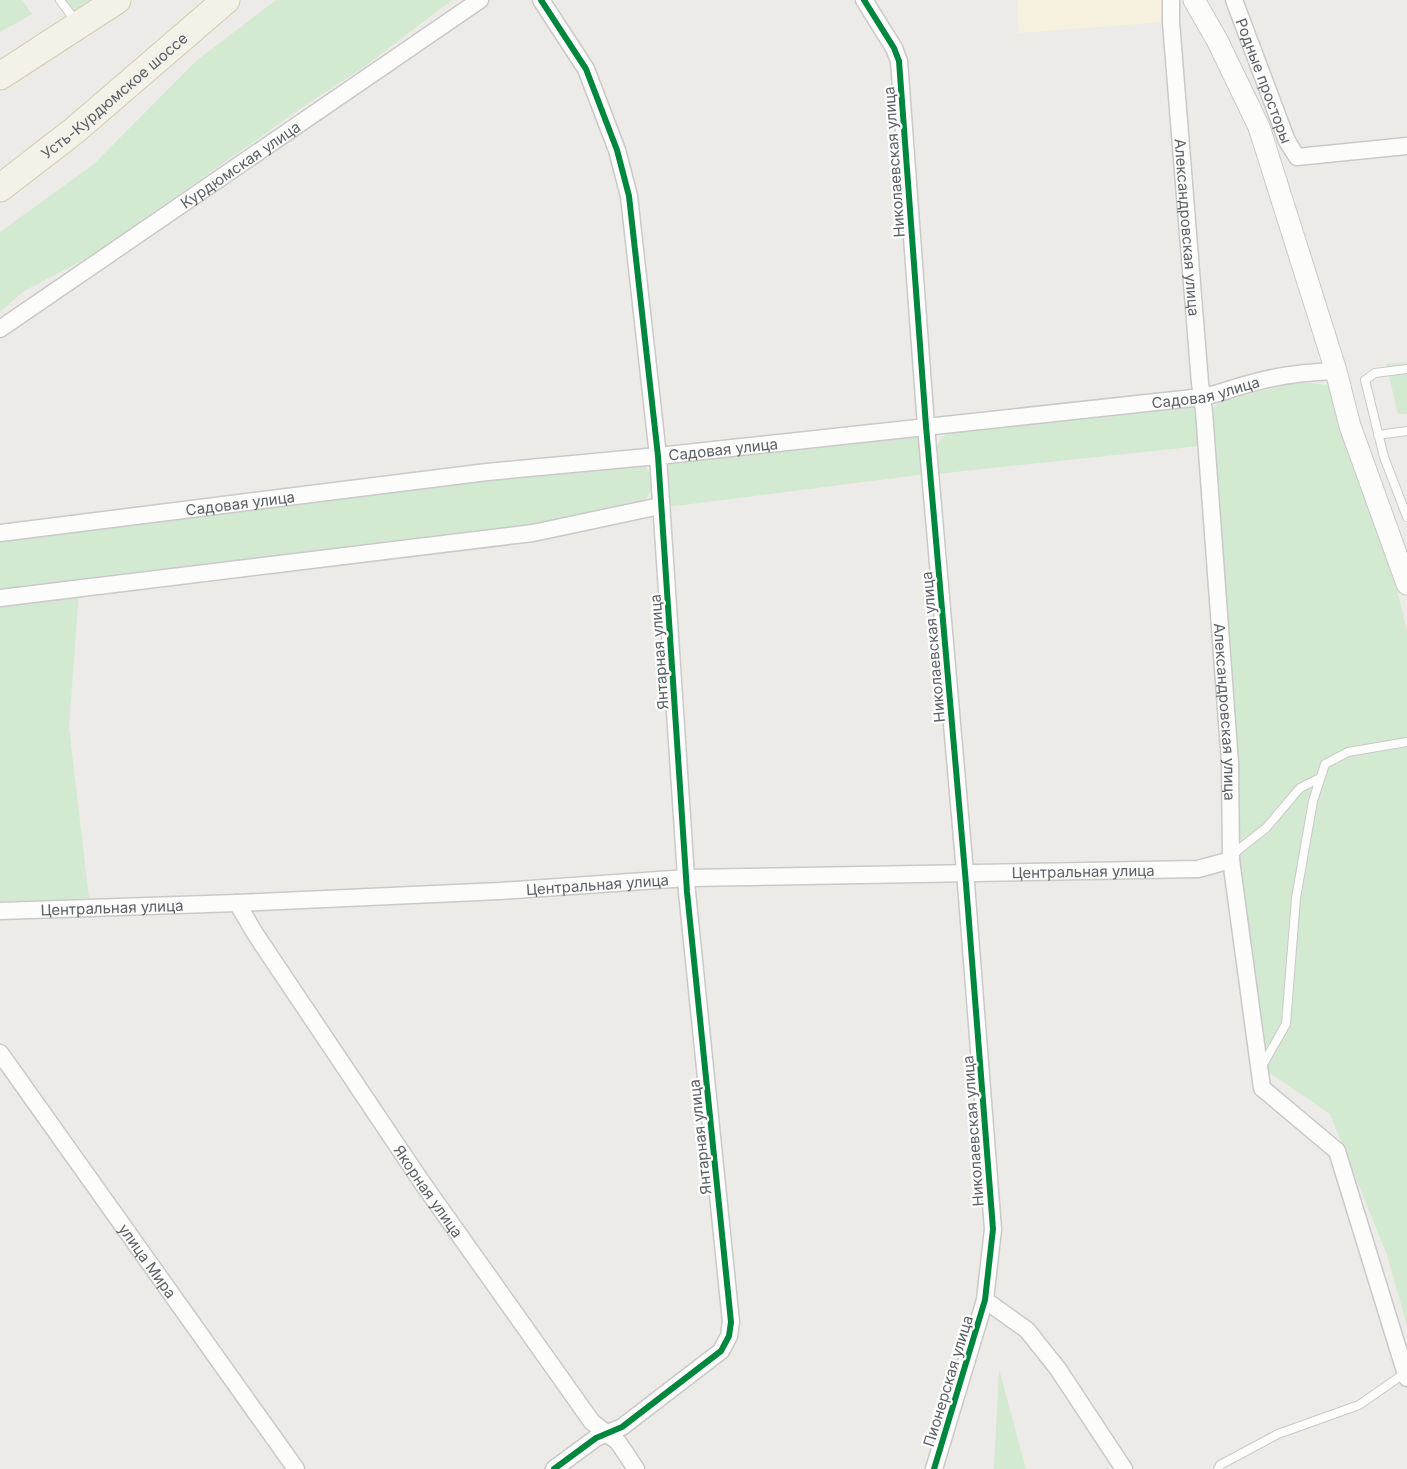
<svg xmlns="http://www.w3.org/2000/svg" width="1407" height="1469" font-family="Inter,sans-serif">
<style>
.commercial{fill:#f6f0df}
.green{fill:#d4e9d1}
.lines{fill:none;stroke-linecap:round;stroke-linejoin:round}
.service-casing{stroke:#c9c9c9;stroke-width:10}
.minor-casing{stroke:#c9c9c9;stroke-width:19}
.tertiary-casing{stroke:#c9c9c9;stroke-width:23}
.primary-casing{stroke:#d5cbb3;stroke-width:29}
.service{stroke:#fcfcfb;stroke-width:8}
.minor{stroke:#fcfcfb;stroke-width:16}
.tertiary{stroke:#fcfcfb;stroke-width:21}
.primary{stroke:#f3f1e8;stroke-width:27}
.cycleway-casing{stroke:#fff;stroke-width:10}
.cycleway{stroke:#00873e;stroke-width:6}
.labels{text-anchor:middle;dominant-baseline:central;stroke-width:4.5;stroke-linejoin:round;paint-order:stroke}
.street-label{font-size:15px;fill:#5c6065;stroke:#fff}
</style>
<rect width="100%" height="100%" fill="#ecebe7"/>
<!-- commercial -->
<polygon class="commercial" points="1017,0 1164,0 1165,22 1019,33"/>
<!-- green -->
<g class="green">
<polygon points="0,0 22,0 32,14 0,32"/>
<polygon points="60,0 118,0 79,26"/>
<polygon points="276,0 452,0 364,67 310,102 91,256 24,291 0,312 0,232 94,164 196,61"/>
<polygon points="1407,362 1407,414 1398,414 1386,364"/>
<polygon points="1346,376 1407,631 1407,1325 1387,1255 1330,1114 1261,1067 1238,850 1210,411 1221,401 1299,382 1329,385"/>
<path d="M1193,404L1197,409L1200,446L936,474C936,452 932,444 952,430Z"/>
<polygon points="916,437 923,445 926,474 667,507 663,469 672,458 815,443"/>
<path d="M644,464C655,481 656,490 640,504L532,527L0,593V540L487,477Z"/>
<polygon points="79,592 69,727 89,898 0,902 0,603"/>
<polygon points="999,1369 1026,1469 994,1469"/>
</g>
<g class="lines">
<defs>
<g id="service">
<polyline points="60,0 77,23"/>
<polyline points="1407,369 1375,373 1365,380 1384,457 1407,517"/>
<polyline points="1378,435 1407,431"/>
<polyline points="1233,857 1238,850 1266,828 1300,788 1320,778"/>
<polyline points="1262,1066 1286,1024 1296,898 1313,801 1325,764 1348,752 1407,742"/>
<polyline points="1218,1469 1220,1465 1278,1434 1359,1405 1405,1373"/>
</g>
<g id="minor">
<polyline points="541,0 586,69 617,150 629,196 658,456 687,892 731,1322 729,1336 721,1351 622,1427 596,1438 554,1469"/>
<polyline points="864,0 894,48 899,61 926,426 966,884 993,1229 985,1300 934,1469"/>
<path id="s1" d="M1171,0V22L1200,383L1204,411L1230,763L1231,860L1262,1088L1337,1151L1407,1378"/>
<path id="s2" d="M1234,0L1287,141L1297,157L1407,146"/>
<path id="s3" d="M0,329L480,0"/>
<path id="s4" d="M0,533L487,472L658,456L1202,397C1219,394 1235,387 1252,383C1279,375 1309,372 1336,371"/>
<polyline points="0,598 533,533 660,506"/>
<path id="s5" d="M237,903L256,935L421,1181L592,1422L618,1442L636,1469"/>
<path id="s6" d="M0,911L237,903L500,891L687,878L1198,869L1231,860"/>
<path id="s7" d="M0,1053L296,1469"/>
<polyline points="985,1300 1027,1330 1058,1369 1124,1469"/>
</g>
<polyline id="tertiary" points="1194,0 1217,40 1259,127 1336,371 1350,426 1407,584"/>
<g id="primary">
<polyline points="0,76 117,0"/>
<path id="s8" d="M0,188L75,130L226,0"/>
</g>
</defs>
<!-- service casing -->
<use href="#service" class="service-casing"/>
<!-- minor casing -->
<use href="#minor" class="minor-casing"/>
<!-- tertiary casing -->
<use href="#tertiary" class="tertiary-casing"/>
<!-- primary casing -->
<use href="#primary" class="primary-casing"/>
<!-- service -->
<use href="#service" class="service"/>
<!-- minor -->
<use href="#minor" class="minor"/>
<!-- tertiary -->
<use href="#tertiary" class="tertiary"/>
<!-- primary -->
<use href="#primary" class="primary"/>
<defs>
<g id="cycleway">
<polyline points="541,0 586,69 617,150 629,196 658,456 687,892 731,1322 729,1336 721,1351 622,1427 596,1438 554,1469"/>
<polyline points="864,0 894,48 899,61 926,426 966,884 993,1229 985,1300 934,1469"/>
</g>
</defs>
<!-- cycleway casing -->
<use href="#cycleway" class="cycleway-casing"/>
<!-- cycleway -->
<use href="#cycleway" class="cycleway"/>
</g>
<g class="labels">
<!-- street labels -->
<g class="street-label">
<text stroke="none"><textPath href="#s2" startOffset="86">Родные просторы</textPath></text>
<text stroke="none"><textPath href="#s8" startOffset="147">Усть-Курдюмское шоссе</textPath></text>
<text transform="translate(894 162) rotate(-94)">Николаевская улица</text>
<text stroke="none"><textPath href="#s3" startOffset="291">Курдюмская улица</textPath></text>
<text stroke="none"><textPath href="#s1" startOffset="228">Александровская улица</textPath></text>
<text stroke="none"><textPath href="#s4" startOffset="1214">Садовая улица</textPath></text>
<text stroke="none"><textPath href="#s4" startOffset="728">Садовая улица</textPath></text>
<text stroke="none"><textPath href="#s4" startOffset="242">Садовая улица</textPath></text>
<text transform="translate(933 647) rotate(-95)">Николаевская улица</text>
<text transform="translate(659 652) rotate(-94)">Янтарная улица</text>
<text stroke="none"><textPath href="#s1" startOffset="714">Александровская улица</textPath></text>
<text stroke="none"><textPath href="#s6" startOffset="1084">Центральная улица</textPath></text>
<text stroke="none"><textPath href="#s6" startOffset="598">Центральная улица</textPath></text>
<text stroke="none"><textPath href="#s6" startOffset="112">Центральная улица</textPath></text>
<text transform="translate(973 1131) rotate(-94)">Николаевская улица</text>
<text transform="translate(700 1137) rotate(-96)">Янтарная улица</text>
<text stroke="none"><textPath href="#s5" startOffset="346">Якорная улица</textPath></text>
<text stroke="none"><textPath href="#s7" startOffset="255">улица Мира</textPath></text>
<text transform="translate(948 1381) rotate(-73)">Пионерская улица</text>
</g>
</g>
</svg>
